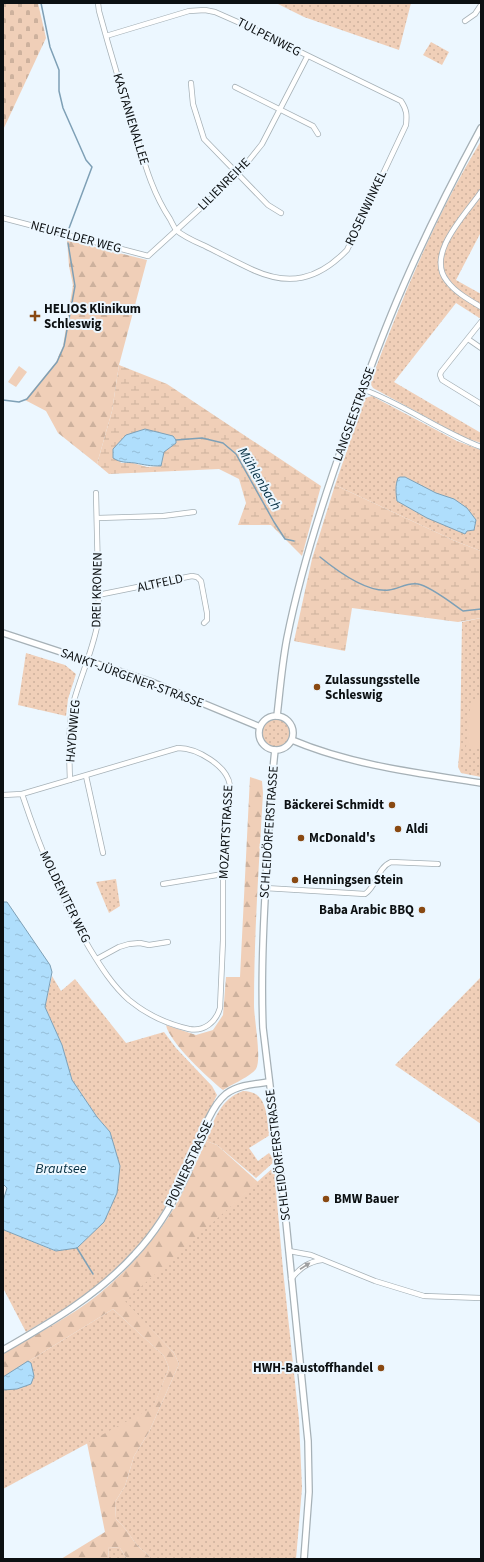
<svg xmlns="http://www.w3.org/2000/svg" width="484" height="1562" font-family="'Source Sans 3',sans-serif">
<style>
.green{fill:url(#green-dots)}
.forest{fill:url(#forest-firs)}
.wetland{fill:url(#wetland-marsh);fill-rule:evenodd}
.cemetery{fill:url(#cemetery-stones)}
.pitch{fill:#f0cfb8}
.water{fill:url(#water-ripples);stroke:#7ea0b6}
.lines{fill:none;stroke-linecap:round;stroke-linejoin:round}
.stream{stroke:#7ea0b6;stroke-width:1.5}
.minor-casing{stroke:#a6b1b7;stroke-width:6}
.tertiary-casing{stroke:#a6b1b7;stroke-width:8}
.minor{stroke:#fff;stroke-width:4.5}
.tertiary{stroke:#fff;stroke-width:5.5}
.oneway{fill:#9e9fa0}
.poi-dot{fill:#894912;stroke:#ecf7ff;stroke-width:1.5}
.labels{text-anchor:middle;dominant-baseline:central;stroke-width:4;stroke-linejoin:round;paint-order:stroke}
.street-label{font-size:13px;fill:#0c1012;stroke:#ecf7ff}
.poi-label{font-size:13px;font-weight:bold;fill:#0c1012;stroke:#ecf7ff;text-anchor:start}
.water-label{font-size:14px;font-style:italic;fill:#052e42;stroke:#ecf7ff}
</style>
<defs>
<pattern id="green-dots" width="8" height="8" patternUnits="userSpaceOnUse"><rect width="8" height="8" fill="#f0cfb8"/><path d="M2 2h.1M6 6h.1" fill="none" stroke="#cdb19d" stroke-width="1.8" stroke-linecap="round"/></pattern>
<pattern id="forest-firs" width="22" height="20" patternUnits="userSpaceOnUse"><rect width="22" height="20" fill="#f0cfb8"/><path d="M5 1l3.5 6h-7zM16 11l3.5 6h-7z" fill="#cdb19d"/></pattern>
<pattern id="wetland-marsh" width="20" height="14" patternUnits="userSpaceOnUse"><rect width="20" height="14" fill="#f0cfb8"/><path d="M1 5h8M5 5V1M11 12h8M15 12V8" fill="none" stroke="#cdb19d"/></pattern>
<pattern id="cemetery-stones" width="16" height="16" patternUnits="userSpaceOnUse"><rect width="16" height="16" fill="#f0cfb8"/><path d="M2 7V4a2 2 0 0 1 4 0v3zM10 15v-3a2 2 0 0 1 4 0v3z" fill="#cdb19d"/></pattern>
<pattern id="water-ripples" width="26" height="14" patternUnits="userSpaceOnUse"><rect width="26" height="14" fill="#afdefc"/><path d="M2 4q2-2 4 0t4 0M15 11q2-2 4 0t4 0" fill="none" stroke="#95bdd7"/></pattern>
</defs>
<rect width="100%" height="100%" fill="#ecf7ff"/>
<!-- green -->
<g class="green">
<polygon points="276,3 411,3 399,50 304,17"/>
<polygon points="431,42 449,52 442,65 423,55"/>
<path d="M481,141V232L456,280L481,294V319L456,303L394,382L481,433V443L463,437L373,388L370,383C401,301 435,216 481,141Z"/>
<polygon points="372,396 457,441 481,450 481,551 455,541 335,485 365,398"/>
<polygon points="481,618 481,777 461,773 458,767 460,745 462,622"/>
<polygon points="26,653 65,665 76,674 68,699 66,716 18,705"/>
<circle cx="276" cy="733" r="14"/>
<polygon points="116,879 120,906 109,913 96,882"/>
<path d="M52,976L61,991L75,979L126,1043L164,1032L176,1048L212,1086L217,1095C212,1105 207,1115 203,1125C196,1141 191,1158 184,1173C173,1195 161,1216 146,1236C116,1277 70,1307 26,1332L3,1288V1228L4,1230L55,1251L110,1132L97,1117L72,1080L62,1045L45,1007Z"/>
<polygon points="481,977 481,1124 395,1065"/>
<path d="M243,1091C268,1091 266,1116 270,1135L249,1148L258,1161L269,1153L275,1161L256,1178L217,1145L206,1141C214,1120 220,1099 243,1091Z"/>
<path d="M274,1167L283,1270L299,1420L302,1488L296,1559H151C148,1553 141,1550 137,1545C130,1536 125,1527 116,1519L115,1502L125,1486L134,1456L149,1432L179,1364L174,1353L124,1301Z"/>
<polygon points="113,1309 164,1356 169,1368 153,1408 3,1489 3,1377"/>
<polygon points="108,1547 120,1548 127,1559 109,1559"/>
</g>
<!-- forest -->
<g class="forest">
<polygon points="67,240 147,260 119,365 112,411 97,464 58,433 46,411 25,400 56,362 63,346 73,285 69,266"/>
<path d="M250,777L262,781L263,793C259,864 254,935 254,1005C254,1019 262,1059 256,1069C251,1076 231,1085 223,1090C209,1079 169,1042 166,1025L196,1035L213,1030L223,1015L226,977H240Z"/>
<path d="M206,1141L217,1145L258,1182L125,1301L174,1353L179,1364L149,1432L134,1456L125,1486L115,1502L116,1519C125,1527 130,1536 137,1545C141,1550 148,1553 151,1559H127L120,1548L108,1547L109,1559H61L105,1532L87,1443L153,1407L169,1368L164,1356L113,1309L3,1377V1353C35,1335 70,1317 99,1294C130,1268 160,1235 179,1199C189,1180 197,1160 206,1141Z"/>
</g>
<!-- wetland -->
<g class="wetland">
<path d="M119,365L167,384L321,486L302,556L271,525H238L246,503L239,479L219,469L109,474L97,464L112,411ZM161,434L173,436L176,443L164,452L161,466L147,467L133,463H120Z"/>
<polygon points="335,485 455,541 481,551 481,618 458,622 352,608 345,651 294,641 312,559"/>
</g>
<!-- cemetery -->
<polygon class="cemetery" points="3,3 38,3 46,38 3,130"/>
<!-- pitch -->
<g class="pitch">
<polygon points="19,366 27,372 16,387 8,382"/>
<polygon points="471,700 481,701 481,749 466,747"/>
</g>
<!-- water -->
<g class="water">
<path d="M145,429L173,436L176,440V443L164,452L161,466C150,466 145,465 135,463C126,462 121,463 113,458V449L126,435Z"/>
<path d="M400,477H405L436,493L454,499L467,508L476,520L474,530L467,531L465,534L427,518L397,501C396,493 395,486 398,478Z"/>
<polygon points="3,902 7,902 50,965 52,972 45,1007 62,1045 72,1080 97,1117 110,1132 120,1166 117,1193 104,1222 77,1248 56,1251 4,1230 3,1228 3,1201 7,1188 3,1184"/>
<polygon points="28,1361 31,1363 34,1376 31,1384 17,1389 3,1390 3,1377"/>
</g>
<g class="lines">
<!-- stream -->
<g class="stream">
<polyline points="41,3 50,47 59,70 59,91 63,108 86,160 92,167 68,231"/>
<polyline points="3,400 19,402 27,399 57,362 64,346 75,286 68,243"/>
<polyline points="176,440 202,438 223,443 236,454 274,522 285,539 294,541"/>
<path d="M320,557C336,570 367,593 389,590C399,589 407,582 418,584C430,586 453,604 463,611L481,609"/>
<polyline points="77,1248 93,1274"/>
</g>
<defs>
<g id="minor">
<path d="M98,3L99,11C111,55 124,98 138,141C146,169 154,195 170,219C172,223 174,227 176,230C184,237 196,242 205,246C221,254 236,262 251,269C289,287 318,280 347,250L406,125C407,115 407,110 401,101L249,27L215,12L205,10L189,11L106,36"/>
<polyline points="465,21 475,14 481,5"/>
<polyline points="191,83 193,104 204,139 268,205 281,213"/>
<polyline points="235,87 313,126 318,134"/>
<path d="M481,192C466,214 425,254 447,281C455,292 469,300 481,307"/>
<polyline points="3,218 148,256 238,174 262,144 307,57"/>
<polyline points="481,322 441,372 440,375 442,380 481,404"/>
<polyline points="468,339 481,348"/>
<path d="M362,389C404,404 439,431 481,447"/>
<polyline points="98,518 163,516 194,512"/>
<polyline points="98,595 192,576 197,577 201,581 207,613 207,620 204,623"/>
<polyline points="86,776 103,853"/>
<path d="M70,780C69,757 68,726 73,704C81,674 95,646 99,616L96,493"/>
<path d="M3,795L22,794L178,748C197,748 228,766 230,786L223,874V940L220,1008C216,1022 204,1032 189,1029C167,1024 146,1014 129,1000C113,986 101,967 90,949C61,901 40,848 22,794"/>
<polyline points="163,884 223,874"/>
<path d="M265,888L365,894C377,886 377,868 391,862L438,864"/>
<polyline points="97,959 119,947 129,944 140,943 149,945 168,942"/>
<polyline points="289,1251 311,1255 375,1281 424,1296 481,1298"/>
<path d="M291,1279C300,1268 308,1262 322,1260"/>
</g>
<g id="tertiary">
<polyline points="3,633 149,681 260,727"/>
<circle cx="276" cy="733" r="17"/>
<path d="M277,716C280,690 282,664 287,638C301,568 323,500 347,433C361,393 375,354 391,315C417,251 448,189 481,128"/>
<path d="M292,740C351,765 417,773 481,783"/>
<path d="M275,750C270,794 268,838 266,881C263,930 261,979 263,1028L284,1202L308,1441L309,1492L304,1559"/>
<path d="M3,1350C50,1323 98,1295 135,1254C156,1232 172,1205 185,1178C196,1155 206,1110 226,1094C238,1085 254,1084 269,1082"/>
</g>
</defs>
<!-- minor casing -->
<use href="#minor" class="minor-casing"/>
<!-- tertiary casing -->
<use href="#tertiary" class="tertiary-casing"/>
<!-- minor -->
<use href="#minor" class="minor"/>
<!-- tertiary -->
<use href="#tertiary" class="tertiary"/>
</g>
<!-- one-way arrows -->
<defs><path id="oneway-solid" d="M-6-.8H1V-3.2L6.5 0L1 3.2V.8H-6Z"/></defs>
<use class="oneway" href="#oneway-solid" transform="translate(305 1266) rotate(-33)"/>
<!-- markers -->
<g class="poi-dot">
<path d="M33 310h4v4h4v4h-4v4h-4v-4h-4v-4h4z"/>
<circle cx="317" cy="687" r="4"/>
<circle cx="392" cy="805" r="4"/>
<circle cx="398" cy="829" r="4"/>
<circle cx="301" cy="838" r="4"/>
<circle cx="295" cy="880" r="4"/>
<circle cx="422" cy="910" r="4"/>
<circle cx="326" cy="1199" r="4"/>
<circle cx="381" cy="1368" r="4"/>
</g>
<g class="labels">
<!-- street labels -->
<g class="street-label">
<text transform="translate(269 37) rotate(27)">TULPENWEG</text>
<text transform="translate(131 119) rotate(73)">KASTANIENALLEE</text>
<text transform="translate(224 184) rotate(-45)">LILIENREIHE</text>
<text transform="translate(366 208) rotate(-65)">ROSENWINKEL</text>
<text transform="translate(76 237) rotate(15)">NEUFELDER WEG</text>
<text transform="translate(354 414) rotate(-70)">LANGSEESTRASSE</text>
<text transform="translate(160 583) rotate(-12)">ALTFELD</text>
<text transform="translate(97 590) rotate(-89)">DREI KRONEN</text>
<text transform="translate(132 678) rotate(20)">SANKT-JÜRGENER-STRASSE</text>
<text transform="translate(73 731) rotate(-85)">HAYDNWEG</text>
<text transform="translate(226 832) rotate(-87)">MOZARTSTRASSE</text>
<text transform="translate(269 832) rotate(-86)">SCHLEIDÖRFERSTRASSE</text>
<text transform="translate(65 897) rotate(64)">MOLDENITER WEG</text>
<text transform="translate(278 1155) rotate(-97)">SCHLEIDÖRFERSTRASSE</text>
<text transform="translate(189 1164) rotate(-65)">PIONIERSTRASSE</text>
</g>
<!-- poi labels -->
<g class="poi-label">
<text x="44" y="309">HELIOS Klinikum<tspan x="44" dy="15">Schleswig</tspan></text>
<text x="325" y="680">Zulassungsstelle<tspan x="325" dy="15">Schleswig</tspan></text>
<text x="384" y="805" text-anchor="end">Bäckerei Schmidt</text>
<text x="406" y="829">Aldi</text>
<text x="309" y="838">McDonald's</text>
<text x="303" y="880">Henningsen Stein</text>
<text x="414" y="910" text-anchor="end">Baba Arabic BBQ</text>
<text x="334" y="1199">BMW Bauer</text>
<text x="373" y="1368" text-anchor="end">HWH-Baustoffhandel</text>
</g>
<!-- water labels -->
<g class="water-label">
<text transform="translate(259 479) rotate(59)">Mühlenbach</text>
<text x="61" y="1169">Brautsee</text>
</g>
</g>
<!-- border -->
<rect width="484" height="1562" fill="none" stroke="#0c1012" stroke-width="8"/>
</svg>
